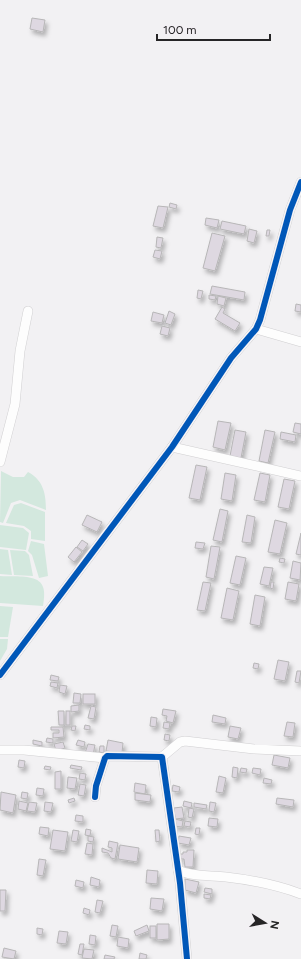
<svg xmlns="http://www.w3.org/2000/svg" width="301" height="959" font-family="Figtree,sans-serif">
<style>
.green{fill:#d3e8de}
.building{fill:#ded8e1;stroke:#b7b6b7;filter:url(#shadow)}
.lines{fill:none;stroke-linecap:round;stroke-linejoin:round}
.minor-casing{stroke:#d0cfd1;stroke-width:10}
.minor{stroke:#fdfdfd;stroke-width:9}
.cycleway-casing{stroke:#f3f0f4;stroke-width:8}
.cycleway{stroke:#0057b8;stroke-width:6}
</style>
<defs>
<filter id="shadow"><feDropShadow dx="2.5" dy="4" stdDeviation="2" flood-color="#0004"/></filter>
</defs>
<rect width="100%" height="100%" fill="#f2f1f3"/>
<!-- green -->
<g class="green">
<path d="M1,471L13,477H24L28,472C43,480 46,493 46,510L20,500L11,503L3,523L0,522Z"/>
<polygon points="21,503 45,512 45,541 31,539 31,531 24,526 6,523 14,505"/>
<polygon points="0,525 23,528 29,533 26,550 0,547"/>
<polygon points="31,541 44,544 48,576 39,578 32,555 28,551"/>
<polygon points="0,549 8,550 12,575 0,574"/>
<polygon points="10,550 25,551 29,555 33,576 14,575"/>
<path d="M0,576C12,577 39,573 43,587C45,592 44,600 43,606L0,603Z"/>
<polygon points="0,606 13,607 8,637 0,637"/>
<polygon points="0,639 8,639 7,649 0,661"/>
</g>
<!-- building -->
<g class="building">
<polygon points="32,18 45,20 43,32 30,29"/>
<polygon points="170,203 177,205 176,209 169,207"/>
<polygon points="158,206 168,207 163,228 153,226"/>
<polygon points="206,218 219,220 217,228 205,225"/>
<polygon points="222,221 246,226 244,234 220,229"/>
<polygon points="249,229 257,231 254,243 247,241"/>
<polygon points="267,230 270,230 269,236 266,236"/>
<polygon points="212,233 225,236 215,271 203,268"/>
<polygon points="157,237 163,238 161,248 156,247"/>
<polygon points="155,250 162,251 160,259 153,257"/>
<polygon points="212,286 245,292 244,300 210,294"/>
<polygon points="198,290 203,291 201,299 197,298"/>
<polygon points="209,295 216,296 215,300 209,299"/>
<polygon points="218,296 226,298 224,306 217,304"/>
<polygon points="296,304 301,305 301,312 295,311"/>
<polygon points="222,307 225,309 223,313 240,323 235,331 215,319"/>
<polygon points="169,311 175,314 171,325 165,323"/>
<polygon points="153,312 164,315 162,323 151,321"/>
<polygon points="162,326 170,328 168,336 160,334"/>
<polygon points="218,421 231,423 225,450 213,447"/>
<polygon points="295,423 301,424 301,434 293,432"/>
<polygon points="235,430 246,432 241,458 230,456"/>
<polygon points="265,430 275,432 268,463 259,461"/>
<polygon points="281,432 296,435 295,442 280,439"/>
<polygon points="196,465 207,467 200,500 189,498"/>
<polygon points="225,473 236,475 232,501 221,499"/>
<polygon points="260,473 270,475 265,502 254,500"/>
<polygon points="284,479 295,481 289,509 278,507"/>
<polygon points="220,509 228,511 222,542 213,540"/>
<polygon points="87,515 102,522 97,532 82,525"/>
<polygon points="247,515 255,517 251,543 242,542"/>
<polygon points="275,520 287,523 280,554 268,552"/>
<polygon points="301,533 301,555 296,554"/>
<polygon points="82,540 88,544 83,551 77,547"/>
<polygon points="196,542 205,543 203,549 195,548"/>
<polygon points="211,546 220,547 214,579 206,577"/>
<polygon points="76,547 82,552 74,562 68,557"/>
<polygon points="236,556 246,558 240,585 230,583"/>
<polygon points="280,558 285,559 284,563 279,562"/>
<polygon points="293,561 301,563 300,580 290,578"/>
<polygon points="264,567 273,568 269,586 260,584"/>
<polygon points="203,582 211,583 205,611 197,610"/>
<polygon points="271,582 274,582 273,589 270,588"/>
<polygon points="288,582 299,584 296,601 285,599"/>
<polygon points="227,588 239,591 233,620 221,618"/>
<polygon points="255,595 265,597 260,626 250,624"/>
<polygon points="278,660 289,662 285,681 274,679"/>
<polygon points="254,663 259,664 258,669 253,668"/>
<polygon points="297,671 301,671 299,683 295,682"/>
<polygon points="51,675 59,677 58,681 50,680"/>
<polygon points="51,682 58,683 57,688 50,686"/>
<polygon points="60,685 67,686 65,694 59,692"/>
<polygon points="74,693 81,694 80,703 73,703"/>
<rect x="83" y="694" width="12" height="10"/>
<polygon points="79,705 79,711 71,712 71,706"/>
<polygon points="91,706 96,707 94,719 88,718"/>
<polygon points="163,709 176,711 173,723 166,721 167,716 162,715"/>
<polygon points="58,711 64,711 64,725 59,725"/>
<rect x="66" y="711" width="4" height="14"/>
<polygon points="213,715 226,718 225,724 212,722"/>
<polygon points="151,717 157,718 156,727 150,726"/>
<polygon points="164,722 170,723 169,729 163,728"/>
<polygon points="287,722 295,723 293,737 284,736"/>
<polygon points="85,725 90,726 90,730 84,729"/>
<polygon points="72,726 76,726 75,731 71,730"/>
<polygon points="230,726 241,728 238,739 228,737"/>
<polygon points="51,727 63,727 64,737 53,738 53,733 59,733 59,730 51,730"/>
<polygon points="165,734 170,735 169,741 164,740"/>
<polygon points="47,738 53,739 53,743 46,742"/>
<polygon points="33,740 42,742 42,746 33,744"/>
<polygon points="78,740 85,742 84,747 76,745"/>
<polygon points="108,740 123,743 122,753 106,751"/>
<polygon points="63,742 65,748 56,751 54,744"/>
<polygon points="88,744 95,745 93,755 85,753"/>
<polygon points="100,746 104,746 104,753 99,752"/>
<polygon points="274,755 290,758 288,768 272,765"/>
<polygon points="19,760 25,761 24,768 18,767"/>
<polygon points="71,765 82,767 81,770 70,768"/>
<polygon points="45,766 51,767 50,770 44,769"/>
<polygon points="233,767 238,768 237,778 232,777"/>
<polygon points="241,768 247,769 246,773 240,772"/>
<polygon points="253,768 261,769 260,775 252,773"/>
<polygon points="61,771 61,789 55,789 55,772"/>
<polygon points="80,773 86,774 85,780 79,779"/>
<polygon points="219,776 226,778 223,793 216,792"/>
<polygon points="68,777 77,778 75,789 67,788"/>
<polygon points="264,778 272,780 271,784 263,783"/>
<polygon points="135,783 146,785 145,794 134,792"/>
<polygon points="80,784 86,785 84,796 78,795"/>
<polygon points="173,785 180,787 179,792 172,791"/>
<polygon points="37,788 44,789 43,796 36,795"/>
<polygon points="1,792 16,795 13,813 0,810"/>
<polygon points="22,792 28,793 27,799 21,798"/>
<polygon points="135,793 151,795 150,802 135,800"/>
<polygon points="74,798 75,801 69,803 68,800"/>
<polygon points="277,798 294,800 293,807 276,804"/>
<polygon points="19,801 28,803 26,811 18,809"/>
<polygon points="184,801 192,803 191,808 183,806"/>
<polygon points="29,802 37,803 35,812 27,811"/>
<polygon points="45,802 53,803 51,812 44,811"/>
<polygon points="210,802 216,803 214,812 209,811"/>
<polygon points="194,803 207,805 206,809 194,807"/>
<polygon points="182,807 184,818 175,819 174,808"/>
<polygon points="189,808 194,809 192,818 188,817"/>
<polygon points="76,815 83,816 83,822 75,821"/>
<polygon points="209,818 218,819 217,827 208,826"/>
<polygon points="175,819 183,821 182,827 174,826"/>
<polygon points="185,821 191,822 190,827 184,826"/>
<polygon points="40,827 49,828 48,836 39,834"/>
<polygon points="196,828 200,828 199,835 195,834"/>
<polygon points="86,829 91,830 90,836 85,835"/>
<polygon points="53,830 68,832 65,851 50,849"/>
<polygon points="73,830 79,831 77,842 71,841"/>
<polygon points="155,830 159,830 160,841 156,842"/>
<polygon points="88,836 94,837 93,842 88,841"/>
<polygon points="179,836 191,838 189,845 178,843"/>
<polygon points="109,841 118,843 115,859 111,858 108,853 102,852 102,848 112,852 112,848 108,847"/>
<polygon points="87,843 93,844 92,855 85,854"/>
<polygon points="120,845 139,848 137,862 118,859"/>
<polygon points="187,850 194,850 193,867 185,867 184,859 179,859 179,854 183,854 183,852 187,852"/>
<polygon points="39,859 46,860 43,876 37,875"/>
<polygon points="147,870 158,871 157,884 146,883"/>
<polygon points="91,877 100,880 99,887 90,885"/>
<polygon points="185,879 199,882 196,893 185,890"/>
<polygon points="76,880 84,882 83,888 75,886"/>
<polygon points="205,888 212,889 212,894 204,892"/>
<polygon points="0,890 6,890 5,911 0,911"/>
<polygon points="204,894 211,895 210,899 204,898"/>
<polygon points="151,898 164,899 162,911 150,909"/>
<polygon points="97,900 103,901 100,913 95,912"/>
<polygon points="84,908 90,910 89,915 83,913"/>
<polygon points="157,924 169,924 169,939 157,940"/>
<polygon points="112,925 118,926 116,937 110,936"/>
<polygon points="147,925 149,931 136,936 134,931"/>
<rect x="150" y="926" width="6" height="12"/>
<polygon points="37,928 43,929 42,935 37,934"/>
<polygon points="59,931 68,932 66,944 57,943"/>
<polygon points="90,935 96,936 95,945 89,944"/>
<polygon points="118,937 129,939 128,948 117,946"/>
<polygon points="80,944 84,944 82,955 78,954"/>
<polygon points="4,948 16,951 14,959 2,957"/>
<polygon points="84,949 94,950 92,959 82,958"/>
<polygon points="140,953 147,955 146,959 139,959"/>
<polygon points="105,955 115,957 114,959 104,959"/>
</g>
<g class="lines">
<defs>
<g id="minor">
<polyline points="256,329 301,342"/>
<polyline points="172,447 301,476"/>
<polyline points="0,462 15,404 20,351 28,311"/>
<polyline points="0,675 172,447 231,358 256,329 260,320 290,210 301,182"/>
<polyline points="0,750 24,750 105,758"/>
<polyline points="162,757 180,742 185,741 254,749 301,751"/>
<polyline points="95,797 96,786 105,758 107,756 162,757 180,883 187,959"/>
<path d="M178,870C192,877 211,875 226,877C252,880 277,885 301,894"/>
</g>
</defs>
<!-- minor casing -->
<use href="#minor" class="minor-casing"/>
<!-- minor -->
<use href="#minor" class="minor"/>
<defs>
<g id="cycleway">
<polyline points="0,675 172,447 231,358 256,329 260,320 290,210 301,182"/>
<polyline points="95,797 96,786 105,758 107,756 162,757 180,883 187,959"/>
</g>
</defs>
<!-- cycleway casing -->
<use href="#cycleway" class="cycleway-casing"/>
<!-- cycleway -->
<use href="#cycleway" class="cycleway"/>
</g>
<!-- north arrow -->
<g transform="translate(265 923) rotate(101)" stroke="#f3f0f4" stroke-width="3" paint-order="stroke">
<path d="M0-3L7 15L0 10L-7 15Z" fill="#262526"/>
<text y="-6" font-size="11" font-weight="bold" text-anchor="middle" fill="#262526">N</text>
</g>
<!-- scale -->
<path d="M157 34v6h113v-6" fill="none" stroke="#262526" stroke-width="2"/>
<text x="163" y="34" font-size="12" fill="#262526" stroke="#f3f0f4" stroke-width="3" paint-order="stroke">100 m</text>
</svg>
